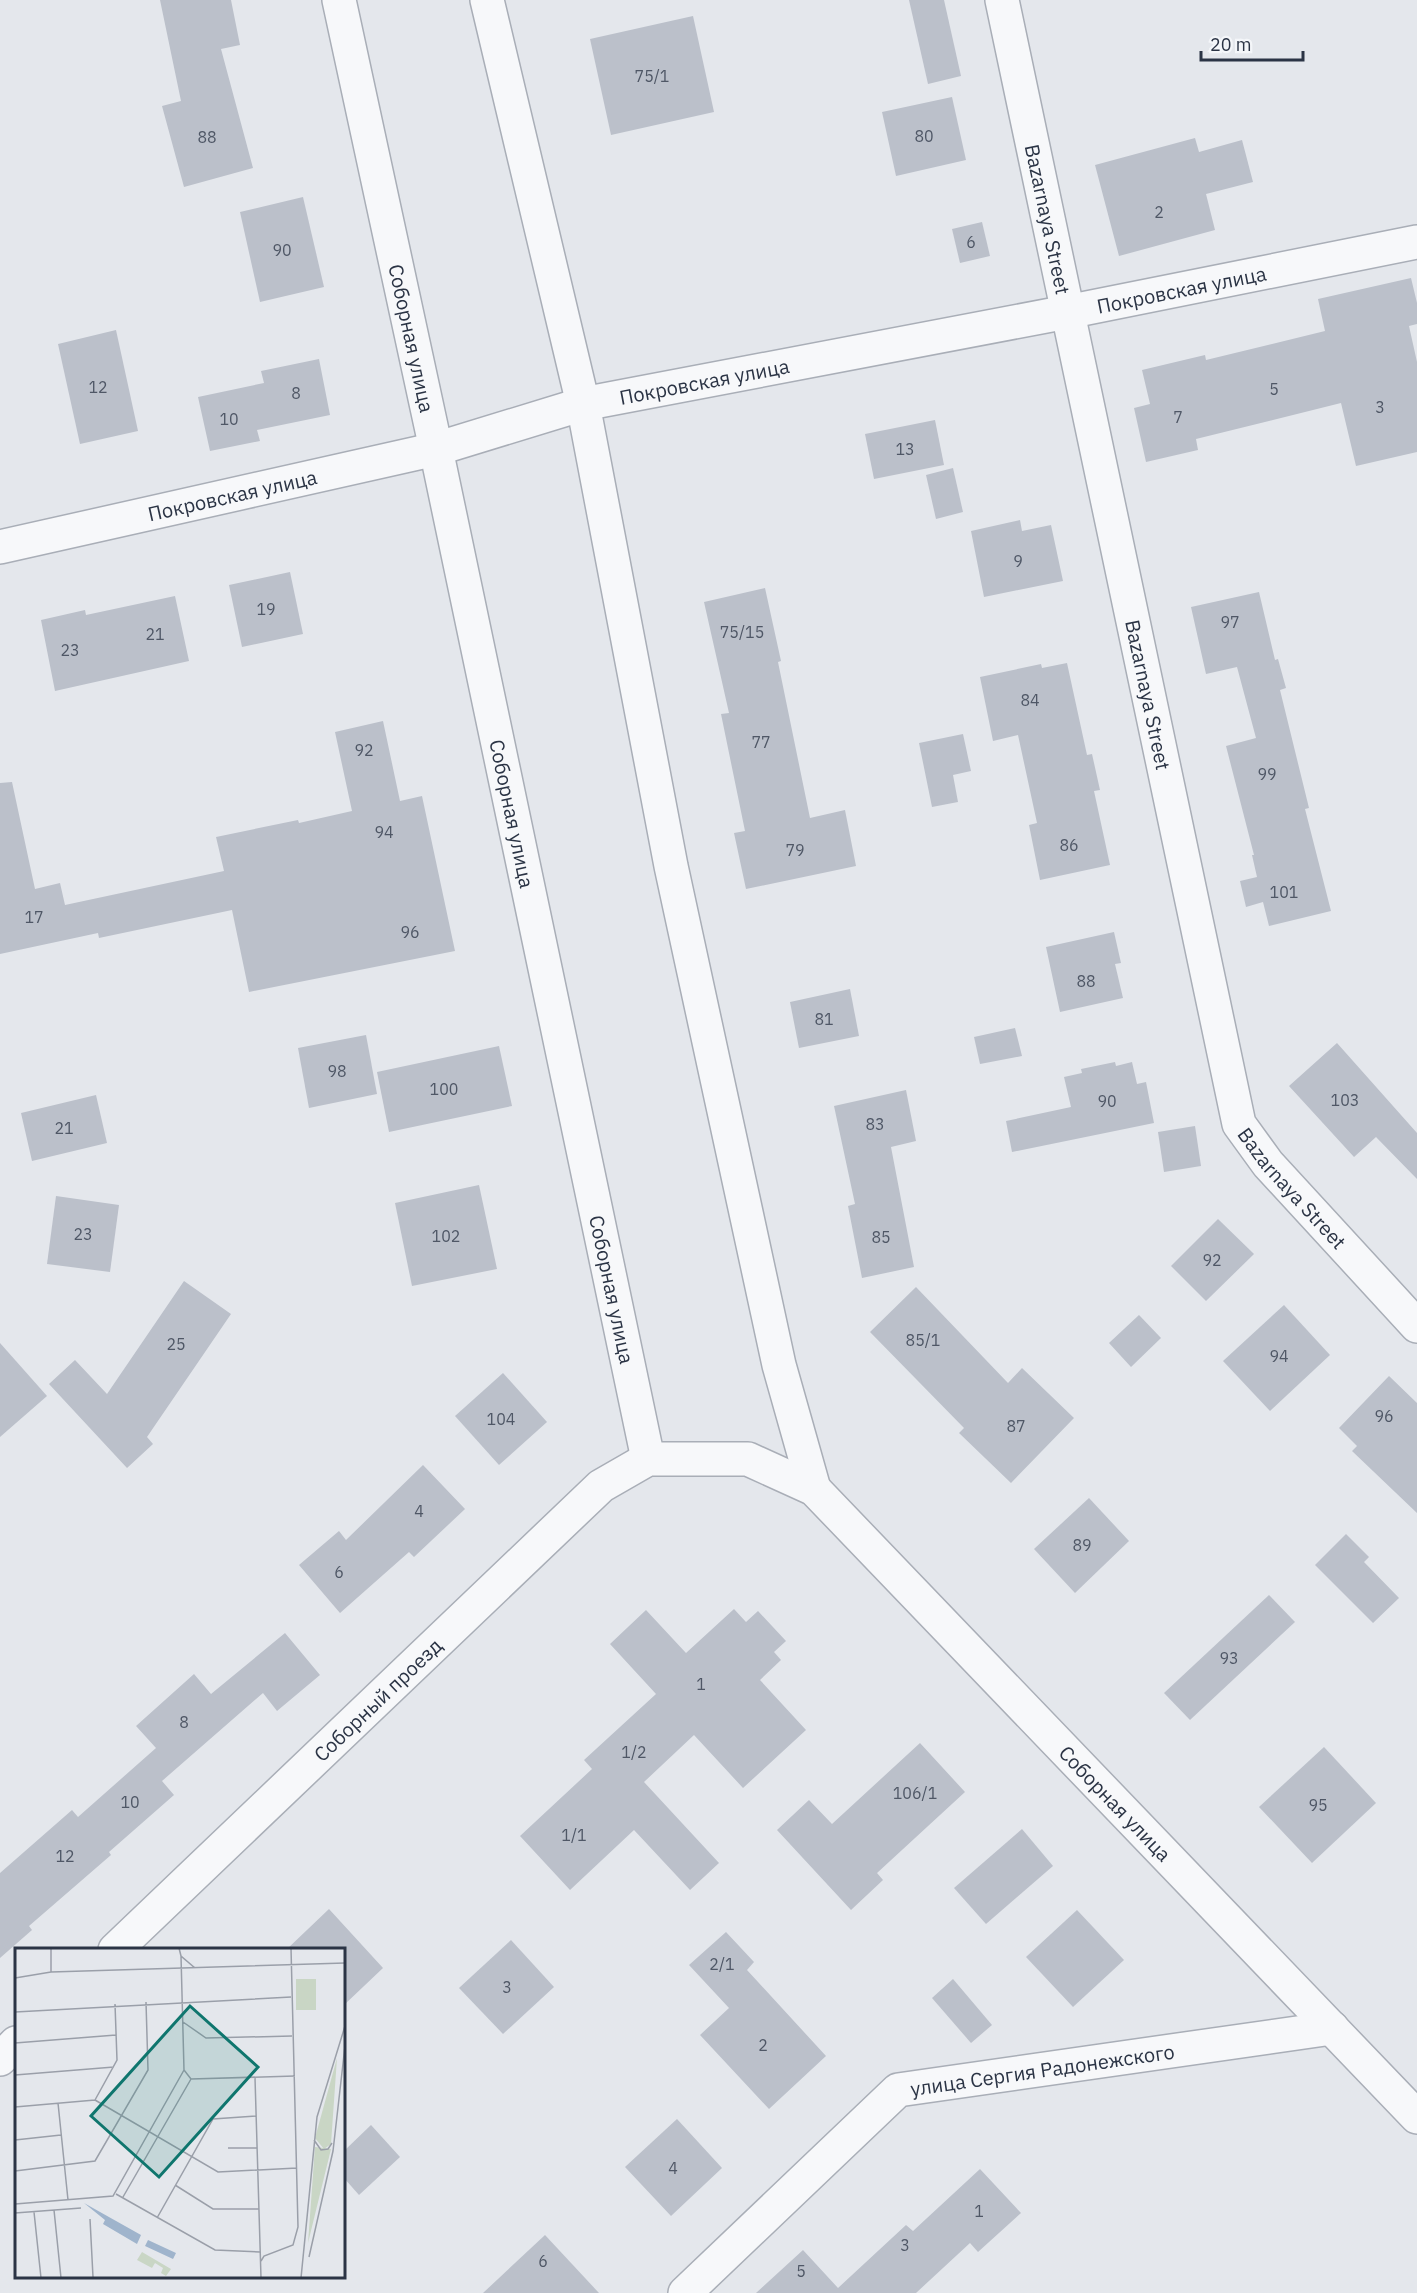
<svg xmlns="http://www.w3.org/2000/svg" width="1417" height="2293" font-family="'IBM Plex Sans',sans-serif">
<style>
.building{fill:#bbc0ca}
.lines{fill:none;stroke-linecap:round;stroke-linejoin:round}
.minor-casing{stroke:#a9aeb7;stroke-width:36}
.minor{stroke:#f7f8fa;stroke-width:33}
.labels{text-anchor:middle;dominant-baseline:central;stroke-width:6;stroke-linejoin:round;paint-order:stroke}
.number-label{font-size:16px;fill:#4f5766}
.street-label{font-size:20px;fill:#2b3445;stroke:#f4f6f9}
.inset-road{fill:none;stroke:#9a9fa9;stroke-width:1.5}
.view{fill:#0f766e;fill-opacity:0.15;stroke:#0f766e;stroke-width:3}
.inset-edge{fill:none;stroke:#2b3445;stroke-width:3}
</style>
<rect width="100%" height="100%" fill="#e4e7ec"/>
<!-- building -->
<g class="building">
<polygon points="160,0 231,0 240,45 221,49 253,168 184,187 162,106 181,101"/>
<polygon points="909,0 944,0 961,76 928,84"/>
<polygon points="693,16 714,112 611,135 590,39"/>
<polygon points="952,97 966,160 896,176 882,112"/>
<polygon points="1195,138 1199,152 1242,140 1253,182 1206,194 1215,230 1119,256 1095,165"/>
<polygon points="303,197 324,287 260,302 240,212"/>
<polygon points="982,222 990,256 960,263 952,229"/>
<polygon points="1411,278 1417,303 1417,324 1409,326 1417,362 1417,452 1356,466 1341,403 1196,439 1198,450 1146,462 1134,408 1150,404 1142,370 1205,355 1206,360 1325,331 1318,299"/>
<polygon points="116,330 138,431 80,444 58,344"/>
<polygon points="319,359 330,415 257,430 260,441 210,451 198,397 264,383 261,371"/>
<polygon points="935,420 944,465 874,479 865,434"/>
<polygon points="953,468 963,512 936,519 926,475"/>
<polygon points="1020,520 1022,531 1051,525 1063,581 984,597 971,531"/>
<polygon points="290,572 303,634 242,647 229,585"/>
<polygon points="765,588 781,661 778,662 810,818 845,810 856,866 746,889 734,833 745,831 721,714 729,713 704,602"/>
<polygon points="1259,592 1275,660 1278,659 1286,688 1280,690 1309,808 1305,809 1331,911 1269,926 1263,902 1246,907 1240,881 1257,877 1252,855 1254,855 1226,746 1256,738 1237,667 1206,674 1191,607"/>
<polygon points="175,596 189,661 55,691 41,620 85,610 86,615"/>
<polygon points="1067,663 1087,755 1092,754 1100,790 1094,791 1110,865 1040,880 1029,825 1037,823 1018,735 993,741 980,677 1041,664 1042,668"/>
<polygon points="383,721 400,801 422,796 455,951 249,992 232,910 99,938 98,933 0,954 0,783 12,782 35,889 60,883 65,905 224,871 216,837 298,820 299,823 352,811 335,732"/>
<polygon points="963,734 971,771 953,775 958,802 932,807 919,743"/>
<polygon points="1114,932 1121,963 1115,964 1123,998 1060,1012 1046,947"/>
<polygon points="850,989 859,1036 799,1048 790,1002"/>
<polygon points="1015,1028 1022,1056 980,1064 974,1037"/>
<polygon points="366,1035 377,1094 309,1108 298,1048"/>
<polygon points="1337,1043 1417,1133 1417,1179 1376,1137 1354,1157 1289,1086"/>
<polygon points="499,1046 512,1106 389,1132 377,1072"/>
<polygon points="1115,1062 1116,1066 1132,1062 1137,1084 1146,1082 1154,1123 1012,1152 1006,1121 1071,1107 1064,1077 1082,1073 1081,1069"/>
<polygon points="906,1090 916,1141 891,1147 914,1267 862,1278 848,1206 855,1204 834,1106"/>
<polygon points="96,1095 107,1143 32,1161 21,1113"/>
<polygon points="1195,1126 1201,1166 1164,1172 1158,1132"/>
<polygon points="479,1185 497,1269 412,1286 395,1203"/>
<polygon points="56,1196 119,1205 110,1272 47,1264"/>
<polygon points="1218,1219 1254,1254 1206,1301 1171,1266"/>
<polygon points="184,1281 231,1314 147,1437 153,1444 127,1468 49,1384 75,1360 107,1394"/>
<polygon points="916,1287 1008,1383 1022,1368 1074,1418 1011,1483 959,1433 964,1428 870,1332"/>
<polygon points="1284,1305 1330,1355 1270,1411 1223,1361"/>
<polygon points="1139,1315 1161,1338 1131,1367 1109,1343"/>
<polygon points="0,1343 47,1396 0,1437"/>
<polygon points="503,1373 547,1422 499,1465 455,1416"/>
<polygon points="1389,1376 1417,1403 1417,1513 1352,1451 1357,1446 1339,1428"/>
<polygon points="423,1465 465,1509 414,1557 409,1552 340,1613 299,1565 339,1531 346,1540"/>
<polygon points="1089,1498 1129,1541 1075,1593 1034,1549"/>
<polygon points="1346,1534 1369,1557 1364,1562 1399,1598 1373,1623 1315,1565"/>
<polygon points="1269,1595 1295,1622 1190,1720 1164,1693"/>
<polygon points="734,1609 746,1622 758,1611 786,1641 774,1652 781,1660 760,1680 806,1730 743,1788 694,1735 644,1782 719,1863 690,1890 634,1830 570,1890 520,1836 592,1769 584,1760 656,1694 610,1644 646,1610 686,1653"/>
<polygon points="285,1633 320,1675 277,1711 263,1693 162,1781 174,1795 109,1852 111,1855 29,1926 32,1930 0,1958 0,1873 72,1810 78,1817 156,1748 136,1726 194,1674 211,1694"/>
<polygon points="920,1743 965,1792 877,1873 883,1880 851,1910 777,1830 809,1800 832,1824"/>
<polygon points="1324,1747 1376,1803 1312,1863 1259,1807"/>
<polygon points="1022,1829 1053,1866 986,1924 954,1888"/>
<polygon points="329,1909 383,1968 344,2005 344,1950 286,1950"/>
<polygon points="1077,1910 1124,1960 1073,2007 1026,1957"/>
<polygon points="726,1932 754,1962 747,1970 826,2056 769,2109 700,2035 729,2008 689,1965"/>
<polygon points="511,1940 554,1987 503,2034 459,1988"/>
<polygon points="953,1979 992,2025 971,2043 932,1998"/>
<polygon points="677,2119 722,2168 671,2216 625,2167"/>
<polygon points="371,2125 400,2157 359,2195 344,2178 344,2151"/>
<polygon points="980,2169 1021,2213 978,2252 970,2243 916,2293 756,2293 803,2250 838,2288 906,2225 913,2231"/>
<polygon points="545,2235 599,2293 483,2293"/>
</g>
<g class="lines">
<defs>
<g id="minor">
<path id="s1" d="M339,0L436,449L648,1459"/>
<polyline points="487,0 583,404 671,866 779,1365 814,1489"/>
<path id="s2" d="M1002,0L1239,1124L1268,1164L1417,1326"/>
<path id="s3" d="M0,547L436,449L583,404L1067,312L1417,242"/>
<path id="s4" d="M115,1950L601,1486L648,1459H748L814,1489L1417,2117"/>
<polyline points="0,2059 16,2043"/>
<path id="s5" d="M685,2293L898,2090L1332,2028"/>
</g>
</defs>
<!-- minor casing -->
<use href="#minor" class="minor-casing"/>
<!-- minor -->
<use href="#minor" class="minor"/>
</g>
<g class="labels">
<!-- number labels -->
<g class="number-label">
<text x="652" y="76">75/1</text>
<text x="924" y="136">80</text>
<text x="207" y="137">88</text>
<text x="1159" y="212">2</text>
<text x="971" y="242">6</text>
<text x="282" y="250">90</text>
<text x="98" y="387">12</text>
<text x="1274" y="389">5</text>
<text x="296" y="393">8</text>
<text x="1380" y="407">3</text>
<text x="1178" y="417">7</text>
<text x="229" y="419">10</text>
<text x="905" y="449">13</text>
<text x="1018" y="561">9</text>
<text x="266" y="609">19</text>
<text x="1230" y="622">97</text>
<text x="742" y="632">75/15</text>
<text x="155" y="634">21</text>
<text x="70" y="650">23</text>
<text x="1030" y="700">84</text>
<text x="761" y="742">77</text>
<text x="364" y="750">92</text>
<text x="1267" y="774">99</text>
<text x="384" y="832">94</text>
<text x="1069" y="845">86</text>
<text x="795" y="850">79</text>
<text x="1284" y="892">101</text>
<text x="34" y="917">17</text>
<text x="410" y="932">96</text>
<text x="1086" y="981">88</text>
<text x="824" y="1019">81</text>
<text x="337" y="1071">98</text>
<text x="444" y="1089">100</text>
<text x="1345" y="1100">103</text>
<text x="1107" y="1101">90</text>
<text x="875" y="1124">83</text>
<text x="64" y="1128">21</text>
<text x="83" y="1234">23</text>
<text x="446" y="1236">102</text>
<text x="881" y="1237">85</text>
<text x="1212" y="1260">92</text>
<text x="923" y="1340">85/1</text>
<text x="176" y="1344">25</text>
<text x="1279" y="1356">94</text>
<text x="1384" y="1416">96</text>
<text x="501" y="1419">104</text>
<text x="1016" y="1426">87</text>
<text x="419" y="1511">4</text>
<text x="1082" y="1545">89</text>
<text x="339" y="1572">6</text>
<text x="1229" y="1658">93</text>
<text x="701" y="1684">1</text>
<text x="184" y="1722">8</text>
<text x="634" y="1752">1/2</text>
<text x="915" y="1793">106/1</text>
<text x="130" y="1802">10</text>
<text x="1318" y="1805">95</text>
<text x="574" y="1835">1/1</text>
<text x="65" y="1856">12</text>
<text x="722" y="1964">2/1</text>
<text x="507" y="1987">3</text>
<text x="763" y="2045">2</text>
<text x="673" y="2168">4</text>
<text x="979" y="2211">1</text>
<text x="905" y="2245">3</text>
<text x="543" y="2261">6</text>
<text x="801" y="2271">5</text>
</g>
<!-- street labels -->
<g class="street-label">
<text stroke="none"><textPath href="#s2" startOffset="224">Bazarnaya Street</textPath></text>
<text stroke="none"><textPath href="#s3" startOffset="1210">Покровская улица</textPath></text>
<text stroke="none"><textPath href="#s1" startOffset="346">Соборная улица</textPath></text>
<text stroke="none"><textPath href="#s3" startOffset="724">Покровская улица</textPath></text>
<text stroke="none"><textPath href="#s3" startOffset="238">Покровская улица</textPath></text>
<text stroke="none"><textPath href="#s2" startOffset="710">Bazarnaya Street</textPath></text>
<text stroke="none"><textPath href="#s1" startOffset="832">Соборная улица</textPath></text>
<text stroke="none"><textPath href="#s2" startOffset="1232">Bazarnaya Street</textPath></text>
<text stroke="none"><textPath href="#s1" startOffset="1318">Соборная улица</textPath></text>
<text stroke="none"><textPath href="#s4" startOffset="363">Соборный проезд</textPath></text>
<text stroke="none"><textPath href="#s4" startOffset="1334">Соборная улица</textPath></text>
<text stroke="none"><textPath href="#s5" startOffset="440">улица Сергия Радонежского</textPath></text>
</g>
</g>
<!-- overview -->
<g transform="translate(15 1948)">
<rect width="330" height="330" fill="#e4e7ec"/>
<path d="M281,31H301V62H281ZM322,110L316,196L309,201L300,190ZM300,199L316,201L293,295ZM127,304L156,321L151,328L146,325L148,320L140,315L137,320L122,312Z" fill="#c9d6c5"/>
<path d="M69,255L126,287L122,296L88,276L90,272ZM133,292L161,305L158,311L130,298Z" fill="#9fb4cc"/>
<path class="inset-road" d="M164,0L166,8L180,20M166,8L169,122L176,131M36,24V0M0,30L36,24L330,15M0,64L276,49M168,74L191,90L277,88M0,95L101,87M0,127L99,119M240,130L246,330M176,131L280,128M80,152L203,224L282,220M80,152L102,112L100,56M43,155L53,252M0,159L80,152M0,192L46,187M299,192L306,202L313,201L317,195M213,200H242M0,223L80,213L133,122L131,54M160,237L198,261H244M101,246L200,302L245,304M108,249L176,131M0,256L98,248L169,122M39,262L46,330M19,264L26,330M0,265L66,260M142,270L198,171L241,168M75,271L78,329M294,309L318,203L330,98M246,313L249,308L278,297L283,279L276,0M73,330H111M286,330L302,169L330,78"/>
<path class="view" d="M175,58L243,119L144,229L76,168Z"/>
<rect width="330" height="330" class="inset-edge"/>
</g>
<!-- scale -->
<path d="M1201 51v9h102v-9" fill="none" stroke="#2b3445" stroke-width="3"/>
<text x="1210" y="51" font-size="18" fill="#2b3445" stroke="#f4f6f9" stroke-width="4.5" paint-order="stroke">20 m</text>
</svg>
